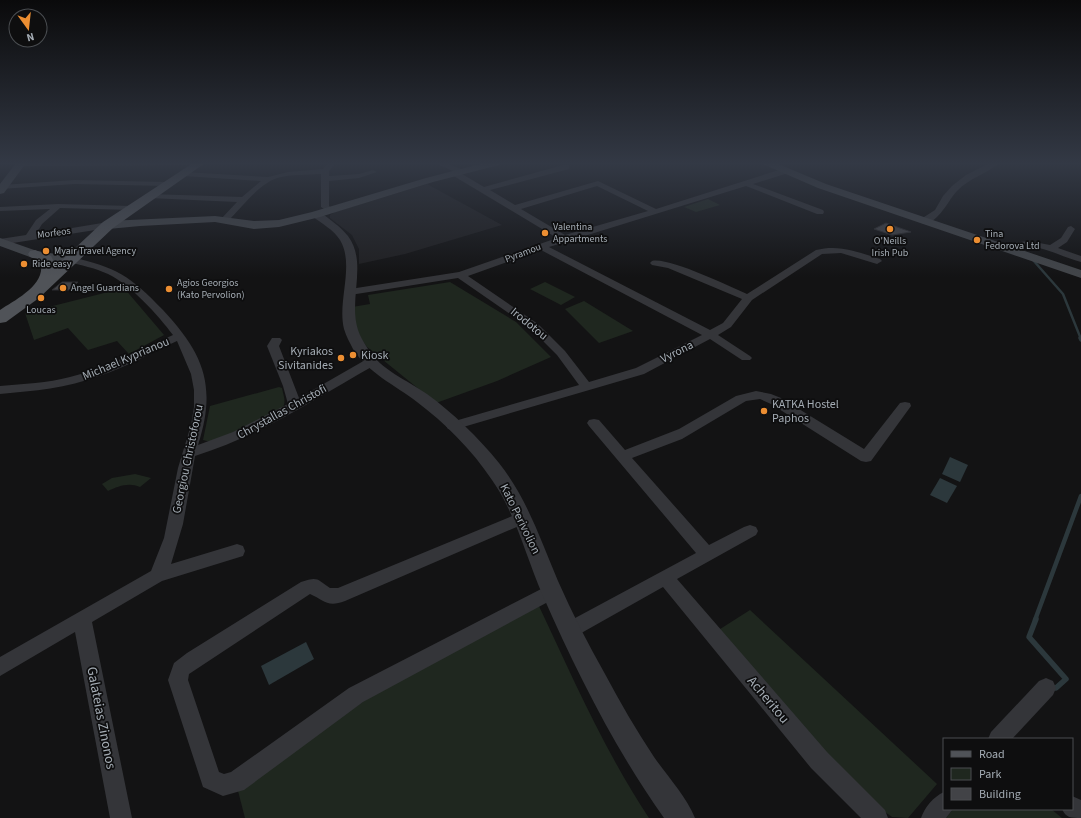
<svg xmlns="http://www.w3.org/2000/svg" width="1081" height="818" font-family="'Source Sans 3',sans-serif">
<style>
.built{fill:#1f1f21}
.green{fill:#1f271f}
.water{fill:#2c383c}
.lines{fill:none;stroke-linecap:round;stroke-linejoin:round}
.stream-far3{stroke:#2c383c;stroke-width:2.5}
.stream-far2{stroke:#2c383c;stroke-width:3.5}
.stream-far1{stroke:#2c383c;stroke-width:4.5}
.stream{stroke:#2c383c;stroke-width:5.5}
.building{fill:#424347;stroke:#2d2d30}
.minor{fill:#343539;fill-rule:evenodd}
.tertiary{fill:#343539;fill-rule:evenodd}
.secondary{fill:#424549;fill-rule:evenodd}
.primary{fill:#505358;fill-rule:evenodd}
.poi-dot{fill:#ec8e32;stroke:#0e0e0f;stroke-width:1.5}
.labels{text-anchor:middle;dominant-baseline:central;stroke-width:3.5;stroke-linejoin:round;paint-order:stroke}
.far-poi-label{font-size:10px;fill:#a4acb4;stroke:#0e0e0f;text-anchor:start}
.far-street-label{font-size:10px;fill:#a4acb4;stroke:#0e0e0f}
.street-label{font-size:12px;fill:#a4acb4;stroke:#0e0e0f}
.poi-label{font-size:12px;fill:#a4acb4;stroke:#0e0e0f;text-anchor:start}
.near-street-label{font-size:14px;fill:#a4acb4;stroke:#0e0e0f}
</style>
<rect width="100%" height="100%" fill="#131314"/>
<!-- built -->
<polygon class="built" points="427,184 502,225 405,254 359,264 359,249 352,235 330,218 330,215 335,212"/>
<!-- green -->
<g class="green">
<polygon points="708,199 720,205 696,212 684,207"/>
<polygon points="450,282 516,322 551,357 497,381 436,403 367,347 357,333 352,307 370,304 368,295"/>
<polygon points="545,282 575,297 561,305 530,289"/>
<polygon points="124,288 164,335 129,354 117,341 88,350 68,328 34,340 25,313"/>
<polygon points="584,301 633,331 599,343 565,309"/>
<path d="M279,387L282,388C284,399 288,404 278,413L211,442L203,440L210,406Z"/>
<path d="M135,474L151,478L140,487C129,482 118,486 108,491L102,484L112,478Z"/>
<path d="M537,602C572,676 604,750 649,818H245L237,787L379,691Z"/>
<polygon points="750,610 937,784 908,818 892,817 867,799 717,631"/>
<polygon points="953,809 1051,809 1062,818 946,818"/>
</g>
<!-- water -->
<g class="water">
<polygon points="950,457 968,465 960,482 942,474"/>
<polygon points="940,478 957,486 947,503 930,495"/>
<polygon points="306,642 314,659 269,685 261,666"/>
</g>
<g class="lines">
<!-- stream-far3 -->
<polyline class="stream-far3" points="1033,260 1063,294 1081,339"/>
<!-- stream-far2 -->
<polyline class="stream-far2" points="1080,338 1081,340"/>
<!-- stream-far1 -->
<polyline class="stream-far1" points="1035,620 1081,496"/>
<!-- stream -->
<polyline class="stream" points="1036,619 1029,637 1066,679 1056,688 1051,688"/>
</g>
<!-- building -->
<g class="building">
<polygon points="886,223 911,232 892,235 874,229"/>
<polygon points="62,282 78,282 69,290 52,290"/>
</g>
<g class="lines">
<!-- minor -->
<g class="minor">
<polygon points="17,163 204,163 200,165 20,166 17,166"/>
<path d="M328,163H336L329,171V176L359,174L373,170L377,172L359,178L329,181V206L333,210L329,212L321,207V174C307,175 291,174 277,178C259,184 242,207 228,221L225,222L221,219L237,202L149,198L145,196L149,194L242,197L261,181L184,176L180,174L184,172L268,177L288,172L323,169Z"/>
<path d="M435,163H445L464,170L465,172L462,174L484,187L563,165H569V169L490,190L515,205L598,181L656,209L782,169H788V173L753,184L823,210L824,212L823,214H817L746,186L549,247L710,330L723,323L742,299L668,268L652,265L650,263L652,261C669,257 728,286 747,294L816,250C839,244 858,252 880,259L882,261L877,264L841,253L822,254L752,300L731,327L718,335L750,356L752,358L750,360H742L710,339L644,374L453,430L448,429L446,426L448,423L579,385L557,355L530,328L458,278L350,295L345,292L350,289L459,272L557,238L452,175L451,173L453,171ZM597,186L648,211L565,235L521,209ZM541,250L702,335L636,368L589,382L565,351L538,324L468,276Z"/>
<path d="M990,163H999C987,174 969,178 957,191C948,200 937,227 921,223L920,221L921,219L935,210L943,196L952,186L966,175Z"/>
<polygon points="75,180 167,182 171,184 167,186 75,184 0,189 0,185 2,185"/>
<polygon points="58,204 132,206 136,208 132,210 60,208 42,224 36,234 108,222 112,225 108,228 0,245 0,239 26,235 36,220 50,209 0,211 0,207"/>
<path d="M1071,226L1075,229L1067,242L1058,248L1081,256V262C1058,256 1038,242 1014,248L1009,245L1011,243L1029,241L1050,245L1061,238L1068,227Z"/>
<path d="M70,257C117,267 130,276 163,310C204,354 217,386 198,445L233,432L288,404L283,386L267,346L272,338H280L282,340L279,346L299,398L367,359H375L377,362L375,365C314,399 262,435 195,456L183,524L171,564L237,544L243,546L245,551L243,556L162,581L92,622L132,818H110L75,632L0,676V657L151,571L164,538L178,468L191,425L194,407V390L191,374L177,341C151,353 126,367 99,376C67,388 34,391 0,394V386C24,384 47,383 70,377C107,368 139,350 173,335C158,315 131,285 108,274C95,268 81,265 67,262L65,260Z"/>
<polygon points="756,391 771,394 781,398 864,449 900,403 905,402 910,403 911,406 871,461 866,462 861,461 771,404 760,399 746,401 682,439 632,458 709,545 744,527 750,525 756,527 758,531 756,535 677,579 827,752 885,810 888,818 861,818 811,768 663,587 576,636 570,638 564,636 561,630 564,624 696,553 589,426 587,423 589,420 594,419 599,420 625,450 679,429 736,396"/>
<path d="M522,512L528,514L530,518L528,522L345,601C327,608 324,600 310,594L189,674L188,680L219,772L224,774L231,772L349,688L547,586L553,584L559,586L562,591L559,596L363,702L244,790L223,796L203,787L168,680L174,663L187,653L301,582C318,576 317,579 330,588H338Z"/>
<polygon points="1046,678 1053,681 1056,688 1053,695 1012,739 988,739 991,732 1039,681"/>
<path d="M944,792V809H953L946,818H921C925,807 933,797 944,792Z"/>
<path d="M1072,796L1081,800V818C1071,818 1066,818 1062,809H1072Z"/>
</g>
<!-- tertiary -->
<path class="tertiary" d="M316,211L320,212C329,219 340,226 348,236C368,263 348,299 358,330C360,336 364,343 368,349C381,370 407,380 427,394C453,413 478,437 499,463C527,498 541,541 558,581C572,613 588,644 605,674C620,702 636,730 654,757C668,777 686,796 695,818H664C615,749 577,673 543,596C526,557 516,514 492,480C472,450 445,423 417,402C395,385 368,373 353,349C350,343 346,336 344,329C337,301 355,265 340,240C334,230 321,223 312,216L311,214Z"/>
<!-- secondary -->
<g class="secondary">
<polygon points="16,163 26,163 4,193 0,194 0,184"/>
<polygon points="484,163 501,163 499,165 433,182 320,217 279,227 254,229 215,222 140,226 108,229 104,228 102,225 104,222 108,221 215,216 254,221 279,220 312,212 426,178"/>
<polygon points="763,163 776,163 826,184 1081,270 1081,278 818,188 765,165"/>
<polygon points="0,238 37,251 75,257 77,260 75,263 70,264 30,257 0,246"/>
</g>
<!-- primary -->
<path class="primary" d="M193,163H205L113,228L39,298L6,322L0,323V310C15,300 48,284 40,261L30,257L28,254L30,251L35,250L51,256L56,266L103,222Z"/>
</g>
<!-- sky -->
<linearGradient id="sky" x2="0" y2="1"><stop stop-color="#0a0a0b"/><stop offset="0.59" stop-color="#333945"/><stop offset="1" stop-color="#333945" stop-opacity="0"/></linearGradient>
<rect width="1081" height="277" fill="url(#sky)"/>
<!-- markers -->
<g class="poi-dot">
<circle cx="890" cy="229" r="4"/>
<circle cx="545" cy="233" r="4"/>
<circle cx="977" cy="240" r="4"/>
<circle cx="46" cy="251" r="4"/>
<circle cx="24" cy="264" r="4"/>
<circle cx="63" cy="288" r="4"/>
<circle cx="169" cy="289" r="4"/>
<circle cx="41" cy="298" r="4"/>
<circle cx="353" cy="355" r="4"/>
<circle cx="341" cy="358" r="4"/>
<circle cx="764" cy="411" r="4"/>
</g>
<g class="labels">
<!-- far-poi labels -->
<g class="far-poi-label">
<text x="553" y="227">Valentina<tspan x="553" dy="12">Appartments</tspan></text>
<text x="985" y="234">Tina<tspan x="985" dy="12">Fedorova Ltd</tspan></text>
<text x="890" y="241" text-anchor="middle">O'Neills<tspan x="890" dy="12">Irish Pub</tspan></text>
<text x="54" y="251">Myair Travel Agency</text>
<text x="32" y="264">Ride easy</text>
<text x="177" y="283">Agios Georgios<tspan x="177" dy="12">(Kato Pervolion)</tspan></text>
<text x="71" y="288">Angel Guardians</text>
<text x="41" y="310" text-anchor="middle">Loucas</text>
</g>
<!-- far-street labels -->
<g class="far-street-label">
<text transform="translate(54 233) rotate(-8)">Morfeos</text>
<text transform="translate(523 253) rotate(-21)">Pyramou</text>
</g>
<!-- street labels -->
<g class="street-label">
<text transform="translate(529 324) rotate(39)">Irodotou</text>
<text transform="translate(677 352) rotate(-27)">Vyrona</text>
<text transform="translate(126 359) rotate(-23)">Michael Kyprianou</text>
<text transform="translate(282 412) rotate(-29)">Chrystallas Christofi</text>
<text transform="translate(188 459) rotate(-78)">Georgiou Christoforou</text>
<text transform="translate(520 519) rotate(64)">Kato Perivolion</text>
</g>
<!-- poi labels -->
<g class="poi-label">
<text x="333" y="351" text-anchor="end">Kyriakos<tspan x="333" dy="14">Sivitanides</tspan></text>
<text x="361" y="355">Kiosk</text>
<text x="772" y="404">KATKA Hostel<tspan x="772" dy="14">Paphos</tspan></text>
</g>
<!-- near-street labels -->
<g class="near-street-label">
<text transform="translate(768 700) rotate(50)">Acheritou</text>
<text transform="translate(101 718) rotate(79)">Galateias Zinonos</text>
</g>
</g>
<!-- legend -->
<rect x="943" y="738" width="130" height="72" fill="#0e0e0f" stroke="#4a4d51"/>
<rect x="951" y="751" width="20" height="6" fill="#505358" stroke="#4a4d51"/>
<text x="979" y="758" font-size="12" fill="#a4acb4">Road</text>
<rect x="951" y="768" width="20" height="12" fill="#1f271f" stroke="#4a4d51"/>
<text x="979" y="778" font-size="12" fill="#a4acb4">Park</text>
<rect x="951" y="788" width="20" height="12" fill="#424347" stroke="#4a4d51"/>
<text x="979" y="798" font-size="12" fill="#a4acb4">Building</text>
<!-- north arrow -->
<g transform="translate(28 28) rotate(165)"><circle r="19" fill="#0e0e0f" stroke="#4a4d51"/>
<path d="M0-3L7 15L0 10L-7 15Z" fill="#ec8e32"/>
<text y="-6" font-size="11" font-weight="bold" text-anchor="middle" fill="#a4acb4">N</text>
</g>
</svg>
